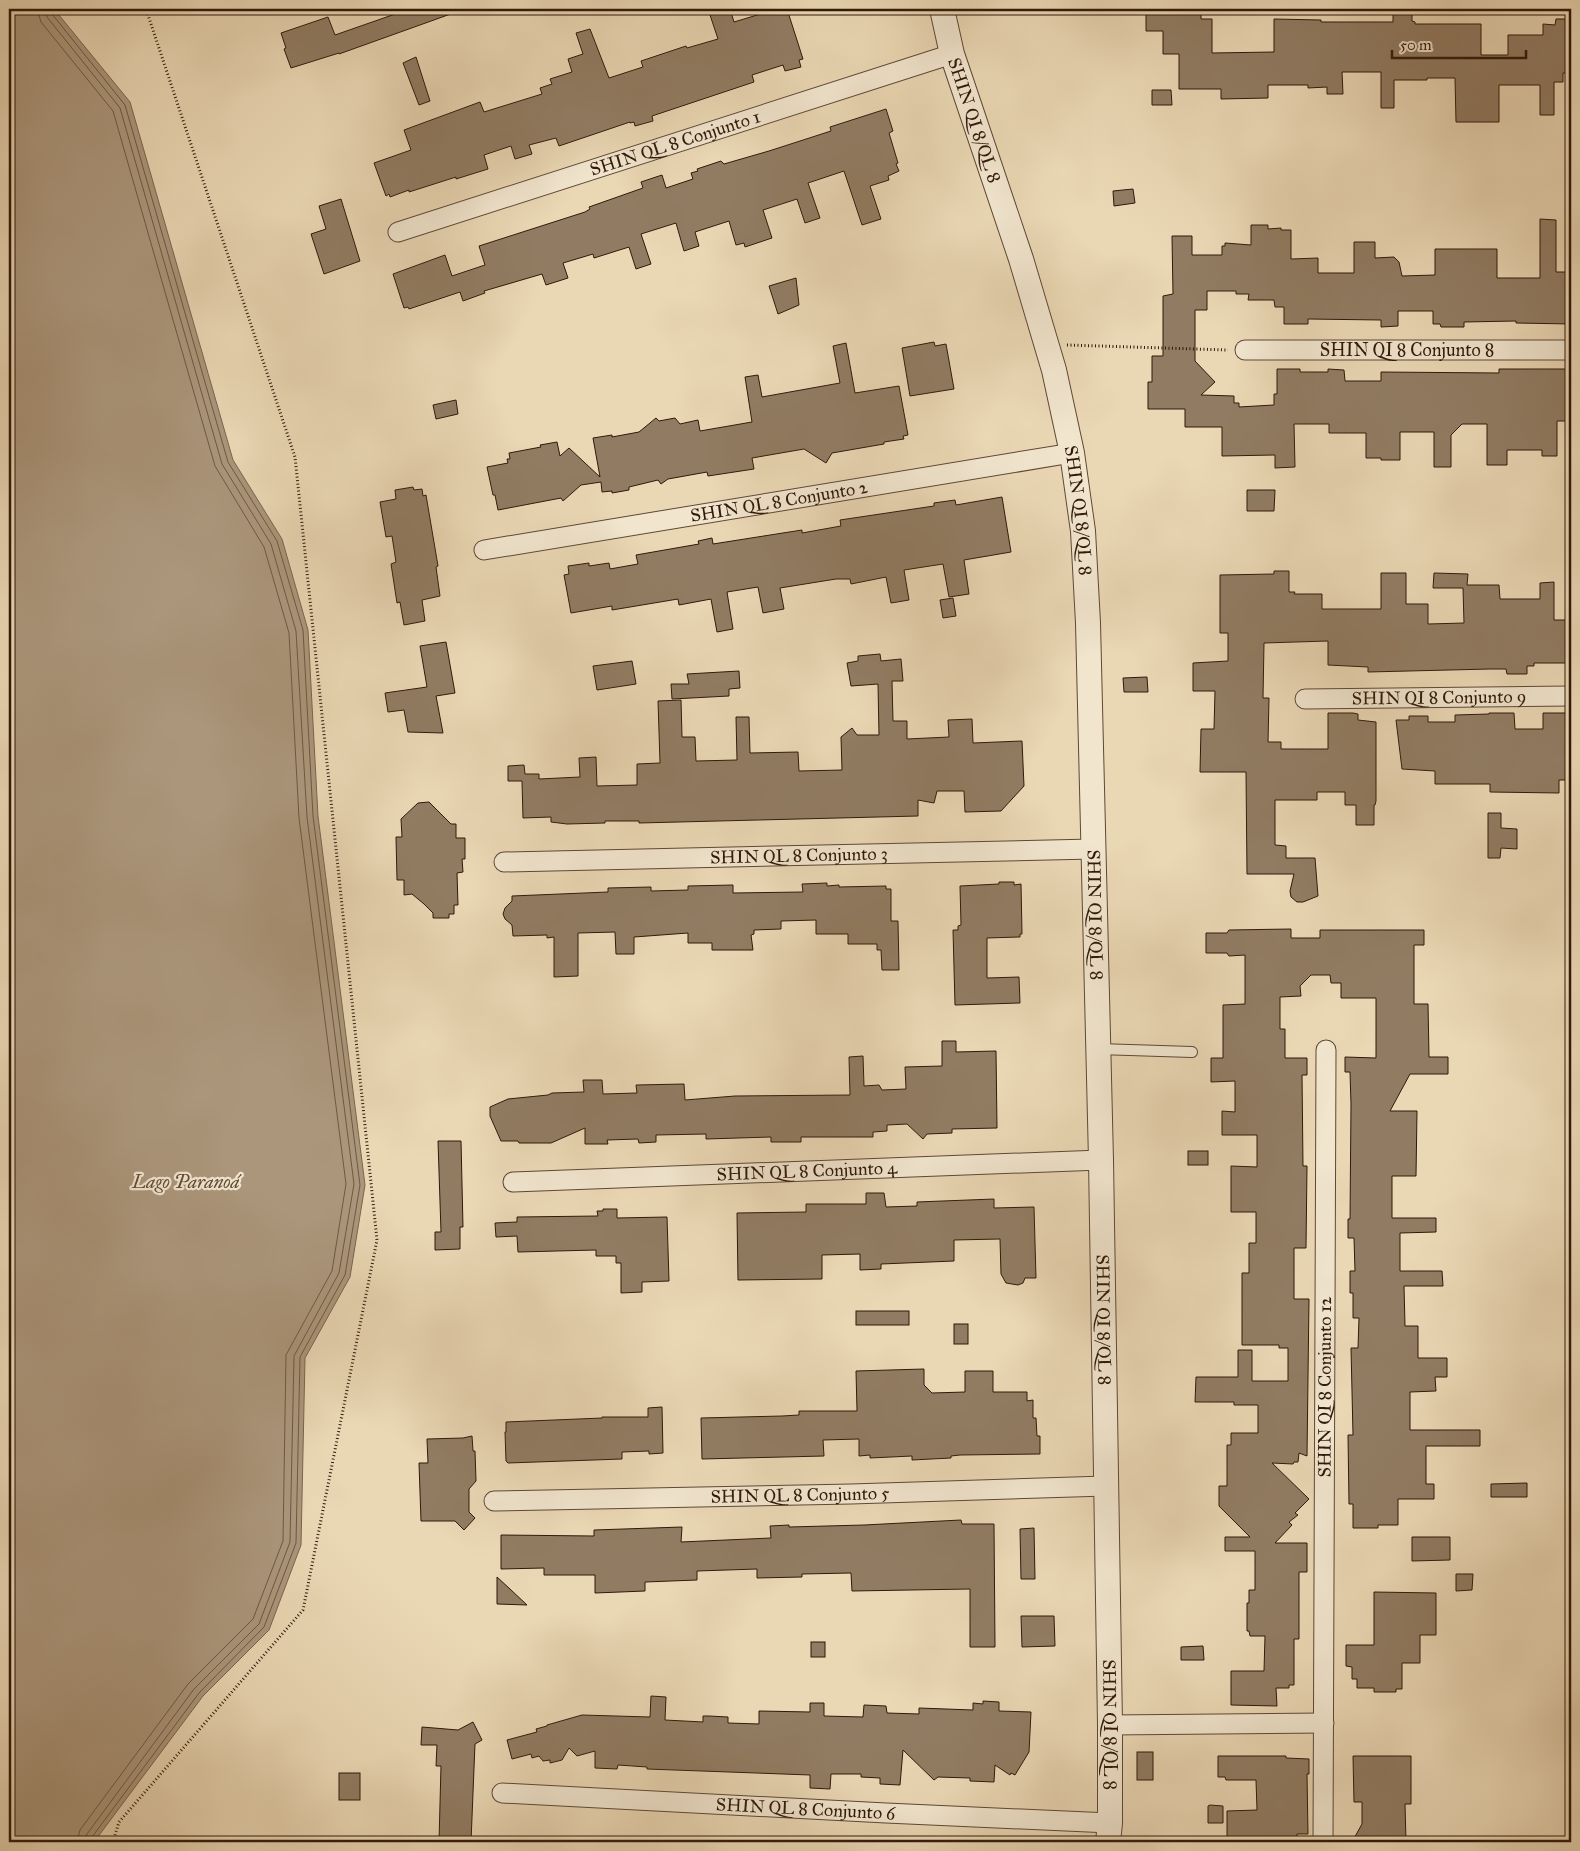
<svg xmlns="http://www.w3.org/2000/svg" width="1580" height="1851" font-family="'IM FELL Great Primer',serif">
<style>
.water{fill:#ab967b;stroke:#7a644e}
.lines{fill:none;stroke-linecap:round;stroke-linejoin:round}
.shore{stroke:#6e5843;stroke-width:1}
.building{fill:#917c63;stroke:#30190b}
.service-casing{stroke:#5e4835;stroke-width:12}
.minor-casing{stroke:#5e4835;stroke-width:21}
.tertiary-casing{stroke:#5e4835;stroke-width:26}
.path{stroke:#30190b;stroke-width:3;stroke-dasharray:1 2.5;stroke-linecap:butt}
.service{stroke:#f1e5ce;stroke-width:10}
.minor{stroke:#f1e5ce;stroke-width:19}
.tertiary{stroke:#f1e5ce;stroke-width:24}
.labels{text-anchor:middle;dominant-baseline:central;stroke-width:4.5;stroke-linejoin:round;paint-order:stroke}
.street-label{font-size:18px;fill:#30190b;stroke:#f1e5ce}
.water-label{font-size:19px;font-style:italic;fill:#614b38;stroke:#f1e5ce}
</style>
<rect width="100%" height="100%" fill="#ead7b4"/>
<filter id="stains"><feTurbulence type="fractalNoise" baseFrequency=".004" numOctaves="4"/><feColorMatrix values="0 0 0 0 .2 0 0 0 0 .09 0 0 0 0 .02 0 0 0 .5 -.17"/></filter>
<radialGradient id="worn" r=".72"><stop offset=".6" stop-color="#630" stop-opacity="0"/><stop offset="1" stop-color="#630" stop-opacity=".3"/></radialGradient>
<!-- water -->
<polygon class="water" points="9,9 54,9 130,102 233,460 282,539 308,630 318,816 365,1185 350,1277 305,1358 301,1545 269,1630 203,1696 94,1842 9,1842"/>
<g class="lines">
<!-- shore -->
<g class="shore">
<polyline points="37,9 41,22 113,111 215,466 264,547 289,633 299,818 346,1184 332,1271 286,1355 283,1541 253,1619 188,1684 80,1830 77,1842"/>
<polyline points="44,9 47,17 120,108 222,464 271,544 296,631 307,817 354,1184 339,1273 294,1356 290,1542 259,1624 194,1689 87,1834 84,1842"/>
<polyline points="51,9 52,14 125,105 228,462 277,541 303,630 313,816 360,1185 345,1275 300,1357 296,1543 264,1627 199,1693 92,1837 91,1842"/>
</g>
</g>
<!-- building -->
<g class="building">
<polygon points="396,9 459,9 459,11 339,54 339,53 291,68 284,49 286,48 281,33 328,17 335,35 398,13"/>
<polygon points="708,9 730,9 734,22 777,9 787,9 803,59 799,60 801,67 785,71 783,65 752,75 754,82 652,116 653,121 635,126 634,122 630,123 630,122 559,146 556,138 529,145 532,154 515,159 511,146 484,155 488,169 456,179 456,177 409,192 409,190 390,197 389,194 386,196 374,163 411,150 404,130 480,102 484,112 542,94 540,88 552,84 550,79 572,72 568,59 583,54 576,33 590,29 609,78 643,67 641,61 686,46 687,48 718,39"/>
<polygon points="1146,9 1201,9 1201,19 1212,19 1212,53 1274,52 1274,19 1321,20 1321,22 1393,22 1393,14 1412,14 1412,21 1415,22 1415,24 1481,24 1481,55 1508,55 1508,35 1543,35 1543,24 1555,25 1556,19 1571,19 1571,73 1563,73 1563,82 1554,82 1554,115 1540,115 1540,85 1499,85 1499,122 1456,122 1455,78 1427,78 1427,80 1394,80 1394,108 1381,108 1381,72 1342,72 1343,94 1327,94 1327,87 1308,88 1308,85 1268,85 1268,98 1221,99 1221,89 1179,89 1179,54 1163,54 1163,31 1146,31"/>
<polygon points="416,57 430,101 419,105 403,63"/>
<polygon points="1152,90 1171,90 1172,105 1152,105"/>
<polygon points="886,109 893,131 889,133 898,163 896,164 899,171 888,176 889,180 870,186 881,219 862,225 844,171 808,183 820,218 805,223 797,199 763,210 772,238 745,247 744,243 736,245 729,221 695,232 699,246 684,251 676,223 641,234 651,264 636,269 629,247 594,258 593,254 563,263 568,278 546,285 542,274 484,291 485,293 463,301 460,292 409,309 408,307 404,308 393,274 445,255 452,276 485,265 479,246 585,212 590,209 589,207 643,188 641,182 662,175 666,188 693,179 691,173 698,171 697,169 721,161 724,164 769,151 831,131 830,127"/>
<polygon points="1133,189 1135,203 1114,206 1113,191"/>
<polygon points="341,199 360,261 324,274 311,234 326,229 319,206"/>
<polygon points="1540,219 1556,220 1556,272 1566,272 1566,277 1571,277 1571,324 1516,323 1516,321 1464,322 1464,327 1441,327 1440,324 1433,324 1433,311 1398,311 1398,326 1381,327 1381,320 1308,319 1308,324 1284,324 1284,307 1275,307 1274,300 1248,300 1249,294 1236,294 1236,291 1207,291 1207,310 1195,310 1195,361 1215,382 1201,395 1234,396 1234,403 1239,403 1239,407 1274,405 1274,394 1277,394 1277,369 1300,369 1300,372 1328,372 1328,369 1344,370 1345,381 1381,381 1381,372 1499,373 1499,369 1571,369 1571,421 1557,421 1557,456 1542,456 1542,450 1507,450 1507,465 1487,465 1487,424 1462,424 1451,435 1451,467 1434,467 1434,432 1400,432 1400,460 1381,460 1381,458 1366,458 1366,433 1329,433 1329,424 1294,424 1295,467 1275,468 1275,455 1222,456 1222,427 1185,427 1185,409 1148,409 1148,382 1152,382 1152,356 1163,356 1163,296 1173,294 1172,236 1192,236 1192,255 1222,255 1222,246 1225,246 1225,243 1251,245 1251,225 1268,225 1268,229 1281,228 1281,230 1291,230 1291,259 1318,258 1318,273 1354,273 1354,242 1375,242 1375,258 1394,257 1399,262 1402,276 1435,275 1435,249 1497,249 1497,278 1540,278"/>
<polygon points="796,278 799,305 778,314 769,286"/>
<polygon points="934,342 935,346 946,344 954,389 910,396 902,348"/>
<polygon points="846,343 855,393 899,386 908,435 903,436 904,439 884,442 884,444 832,453 826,463 804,449 752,458 754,469 708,476 707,472 668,479 661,484 658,480 629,487 629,490 612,493 612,491 602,492 601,482 581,485 563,501 561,498 498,510 495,495 493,495 487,467 508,463 507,459 510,459 509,453 541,447 540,445 557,442 560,456 569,448 600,477 593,438 612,435 612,437 639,432 656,418 659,421 675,418 680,424 698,420 700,431 752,422 745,377 758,375 762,397 840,383 833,346"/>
<polygon points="456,400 458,414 436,419 433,405"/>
<polygon points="413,487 414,490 422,489 423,496 426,495 438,566 436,567 440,596 422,600 425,621 404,625 400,602 397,603 391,564 396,562 392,536 386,537 380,502 396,499 395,490"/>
<polygon points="1247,490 1275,490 1274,511 1247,511"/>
<polygon points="1002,497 1011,552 964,560 969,594 949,597 943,564 904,570 909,600 891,603 886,577 851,584 850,579 836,579 780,588 784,609 763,613 758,587 727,592 733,629 717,632 711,599 679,605 678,599 612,610 612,606 571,613 564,575 569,574 568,566 589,563 589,566 609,563 610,569 638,564 636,555 699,544 698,541 712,538 713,544 802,530 802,533 841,526 840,520 934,506 934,503 955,500 956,505"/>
<polygon points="1274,571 1289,571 1289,592 1295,592 1294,594 1322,594 1322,609 1381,609 1381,573 1406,573 1406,604 1428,604 1428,624 1464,623 1463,588 1433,588 1434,573 1468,574 1467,585 1499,585 1500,599 1540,599 1540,583 1554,582 1554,620 1571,620 1571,663 1534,663 1534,666 1527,666 1527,674 1507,674 1506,669 1490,669 1368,672 1368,667 1328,665 1328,641 1264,643 1263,698 1269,698 1268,742 1281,742 1281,749 1328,749 1328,713 1353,713 1358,714 1358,720 1376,722 1376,801 1375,805 1374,805 1374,825 1356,825 1356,805 1345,805 1345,792 1317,792 1317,800 1275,800 1275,845 1286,846 1286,858 1315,858 1318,896 1303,902 1297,902 1291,897 1290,891 1294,874 1247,874 1246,772 1200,772 1201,729 1214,729 1215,691 1193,691 1193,663 1228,661 1228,633 1220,633 1220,575 1274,574"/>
<polygon points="953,598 956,616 943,618 940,600"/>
<polygon points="446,642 455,693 436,696 443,733 408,732 404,710 388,712 385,693 427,687 420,646"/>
<polygon points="880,654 881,661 901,659 903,681 892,681 893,721 907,721 907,739 949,737 948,720 972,719 973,743 1022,741 1024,786 1001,811 965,812 964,791 937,791 934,803 918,800 918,816 639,823 639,821 605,821 605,823 567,824 551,822 551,817 523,818 522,781 508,781 508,766 524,765 525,774 539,774 539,779 580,777 579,758 596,757 597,786 637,785 637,764 660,763 658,701 681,700 682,737 695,737 696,761 737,760 736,717 749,717 750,753 798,752 799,771 842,770 841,737 852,728 857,735 879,735 878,684 851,686 847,663 858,661 858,656"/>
<polygon points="632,661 636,684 597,690 593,666"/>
<polygon points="739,671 740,688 729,689 729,696 672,699 671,684 689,684 687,674"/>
<polygon points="1147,677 1148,692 1124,692 1123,678"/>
<polygon points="1489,713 1514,713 1515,729 1543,729 1543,713 1571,713 1571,777 1566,777 1566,780 1559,780 1559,793 1490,792 1490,784 1435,784 1435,771 1402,769 1396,720 1409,720 1409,716 1428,716 1428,722 1455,722 1455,715 1489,714"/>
<polygon points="429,802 451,824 456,824 456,838 465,838 465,859 462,859 463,872 457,873 458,905 454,905 454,914 449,914 449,918 433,918 433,913 424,904 412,894 404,895 404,880 397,880 396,837 402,837 401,819 418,803"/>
<polygon points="1488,813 1501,813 1501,828 1517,829 1517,849 1501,848 1500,858 1488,858"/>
<polygon points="999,882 1014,882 1014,885 1021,884 1022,934 1020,934 1020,937 987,938 987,978 1019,977 1020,1003 955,1005 953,930 958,930 958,926 961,925 960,886 999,884"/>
<polygon points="827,883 827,886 839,885 839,887 886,886 886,889 891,889 891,921 898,921 899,970 882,970 881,950 877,950 877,944 848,944 848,934 816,934 816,920 781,921 781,929 754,930 754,934 751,935 753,950 712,950 712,943 688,943 688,933 634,937 634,954 616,954 615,932 578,933 578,976 554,977 554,937 547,938 547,935 513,936 512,925 505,919 503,914 505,908 512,901 512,896 608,892 608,888 651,887 651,891 688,890 688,886 733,885 733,893 803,892 802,884"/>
<polygon points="1291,929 1291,938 1320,938 1320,930 1424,930 1424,945 1414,945 1414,1004 1428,1004 1429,1057 1448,1057 1448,1074 1410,1074 1390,1111 1417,1111 1416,1176 1392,1176 1392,1218 1436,1218 1436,1232 1400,1233 1400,1271 1442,1271 1443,1286 1404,1286 1405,1326 1418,1326 1418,1358 1447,1358 1447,1377 1435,1377 1436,1391 1410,1392 1410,1430 1480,1430 1480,1446 1426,1446 1426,1484 1434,1484 1434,1499 1398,1499 1398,1525 1378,1525 1378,1528 1353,1528 1353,1504 1349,1504 1348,1435 1353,1435 1351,1348 1358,1348 1359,1318 1353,1318 1353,1293 1350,1293 1350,1271 1355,1271 1354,1238 1348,1238 1348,1219 1350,1219 1351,1104 1350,1072 1345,1072 1345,1057 1376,1058 1376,998 1341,998 1341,983 1331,983 1330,975 1311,975 1300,986 1301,996 1280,997 1280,1029 1285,1029 1285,1058 1307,1058 1307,1075 1302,1075 1303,1166 1307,1166 1306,1248 1294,1248 1294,1299 1309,1299 1307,1456 1299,1453 1298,1462 1294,1462 1293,1464 1272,1463 1309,1499 1295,1513 1298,1515 1289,1522 1292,1525 1275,1543 1307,1543 1307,1572 1299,1572 1299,1639 1294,1639 1294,1685 1289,1685 1289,1688 1276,1688 1277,1706 1231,1705 1231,1671 1264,1671 1265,1636 1250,1636 1249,1631 1247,1631 1247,1603 1249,1603 1249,1590 1255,1590 1255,1551 1225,1551 1225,1537 1250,1537 1219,1506 1219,1486 1227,1486 1227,1445 1231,1445 1231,1433 1258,1433 1258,1405 1234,1405 1234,1402 1195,1402 1196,1377 1238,1377 1238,1350 1252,1350 1252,1381 1288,1381 1288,1348 1279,1348 1279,1345 1242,1345 1242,1273 1249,1273 1249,1243 1256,1243 1256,1212 1231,1212 1231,1166 1257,1167 1257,1135 1222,1135 1222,1111 1235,1112 1235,1081 1211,1082 1211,1058 1223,1058 1223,1005 1245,1004 1245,955 1229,956 1227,953 1206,953 1206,933 1227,933 1229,930"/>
<polygon points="942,1041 956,1041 956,1052 996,1051 997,1128 952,1129 952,1133 927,1134 923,1139 907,1124 887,1125 887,1131 873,1132 873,1137 801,1137 801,1142 771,1142 771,1137 706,1139 706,1134 656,1135 656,1142 639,1143 638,1139 607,1140 608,1144 585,1144 585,1128 551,1143 519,1143 518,1141 501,1141 490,1116 490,1107 508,1099 548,1095 552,1093 584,1092 583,1080 602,1080 603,1094 637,1093 636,1085 684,1084 685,1100 735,1096 850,1095 849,1057 863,1056 864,1086 879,1085 882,1090 906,1089 905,1067 942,1066"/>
<polygon points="438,1141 461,1141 463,1227 460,1227 460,1249 435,1250 435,1232 441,1232"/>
<rect x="1188" y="1151" width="20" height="14"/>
<polygon points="866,1193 884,1193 886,1207 917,1206 917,1202 994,1199 994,1208 1034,1207 1036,1278 1025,1278 1023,1283 1018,1285 1006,1283 1001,1274 1000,1239 954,1240 954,1261 881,1264 881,1269 860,1270 860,1254 822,1255 822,1279 738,1280 737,1213 806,1212 806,1204 866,1204"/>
<polygon points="603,1209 617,1209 617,1218 667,1217 669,1281 642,1282 642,1292 621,1293 621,1263 616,1263 616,1256 596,1256 596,1250 518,1252 517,1236 496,1237 495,1223 517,1222 517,1217 598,1216 597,1211 603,1211"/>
<rect x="856" y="1311" width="53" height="14"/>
<rect x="954" y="1324" width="14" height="20"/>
<polygon points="924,1369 924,1385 932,1393 965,1392 965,1371 993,1371 993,1392 1027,1392 1027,1401 1033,1400 1033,1418 1036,1418 1037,1436 1040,1436 1040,1454 960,1455 951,1456 951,1458 912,1460 912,1456 870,1458 870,1455 859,1456 859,1439 823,1440 824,1456 702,1459 701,1418 782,1416 799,1415 799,1411 857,1411 856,1371"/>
<polygon points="662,1407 663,1453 649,1454 649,1451 622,1452 622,1459 508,1463 506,1461 505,1432 506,1432 506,1422 602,1418 602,1417 648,1417 648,1408"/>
<polygon points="472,1436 473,1451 475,1451 476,1481 469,1489 469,1512 475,1518 464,1530 455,1521 421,1521 419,1463 428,1463 427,1439 463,1438"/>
<polygon points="1527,1483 1527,1497 1491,1497 1491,1484"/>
<polygon points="961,1520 962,1524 994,1524 995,1647 970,1647 970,1589 852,1591 851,1573 802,1574 802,1577 757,1578 757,1569 697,1571 697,1580 645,1582 645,1591 595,1593 595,1575 544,1575 544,1568 501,1569 501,1535 594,1536 594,1530 682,1527 681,1542 771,1538 770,1526 789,1525 789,1527 864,1525"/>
<polygon points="1034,1528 1035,1579 1021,1579 1020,1529"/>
<polygon points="1412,1537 1450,1537 1450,1560 1412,1561"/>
<polygon points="1456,1574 1473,1574 1472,1590 1456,1591"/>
<polygon points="497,1577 510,1589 527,1605 497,1604"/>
<polygon points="1374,1592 1436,1593 1436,1635 1420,1635 1420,1663 1402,1663 1402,1689 1396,1689 1396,1692 1374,1692 1374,1688 1357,1688 1357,1679 1352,1679 1352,1667 1346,1666 1346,1645 1374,1645"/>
<polygon points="1021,1616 1054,1616 1055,1646 1022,1647"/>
<rect x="811" y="1642" width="14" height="15"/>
<polygon points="1203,1646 1204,1660 1181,1660 1181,1647"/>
<polygon points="651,1696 666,1697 665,1720 703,1722 703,1716 709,1716 728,1717 728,1723 759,1724 759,1711 810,1712 810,1703 824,1703 824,1716 863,1717 864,1705 886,1706 887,1713 919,1714 919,1708 973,1710 973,1703 983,1704 983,1701 999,1702 999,1711 1031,1712 1029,1752 1015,1775 1011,1773 1010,1775 995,1765 994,1782 970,1781 970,1778 938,1777 934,1780 903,1750 900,1785 880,1784 880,1778 861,1777 861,1774 831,1774 830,1789 810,1788 810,1775 647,1769 647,1767 618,1765 617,1769 595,1768 595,1751 577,1756 569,1748 562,1760 550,1763 550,1760 543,1761 539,1756 532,1758 531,1754 512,1759 507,1740 537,1732 536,1729 547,1726 547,1725 582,1715 650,1717"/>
<polygon points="473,1722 482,1740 475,1744 471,1842 439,1842 441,1766 436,1766 437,1745 421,1745 422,1727 458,1730"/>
<rect x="1137" y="1752" width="16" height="28"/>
<polygon points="1218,1756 1286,1756 1286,1758 1309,1759 1309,1774 1307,1774 1308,1834 1297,1834 1297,1842 1227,1842 1227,1811 1257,1810 1256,1780 1226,1780 1225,1777 1218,1777"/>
<polygon points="1353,1756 1411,1756 1411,1804 1405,1804 1406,1842 1352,1842 1362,1824 1362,1802 1354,1802"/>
<rect x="339" y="1773" width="21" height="27"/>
<polygon points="1210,1805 1223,1806 1223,1823 1208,1823 1208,1806"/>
</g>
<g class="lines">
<defs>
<polyline id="service" points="1098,1049 1192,1052"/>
<g id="minor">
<path id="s1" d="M398,232L952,54"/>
<path id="s2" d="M1245,350H1571"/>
<path id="s3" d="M484,550L1072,453"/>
<path id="s4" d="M1305,699L1571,696"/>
<path id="s5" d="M504,862L1093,849"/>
<path id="s6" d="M513,1182L1101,1160"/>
<path id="s7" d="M494,1501L851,1494L1106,1486"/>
<polyline points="1110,1725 1324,1723"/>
<path id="s8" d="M502,1793L886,1813L1110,1823"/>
<path id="s9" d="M1323,1842L1326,1050"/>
</g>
<g id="tertiary">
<path id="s10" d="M942,9L952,54L1021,259L1054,370L1072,453L1083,531L1088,623L1101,1160L1110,1725V1823L1108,1842"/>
</g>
</defs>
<!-- service casing -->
<use href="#service" class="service-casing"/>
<!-- minor casing -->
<use href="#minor" class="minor-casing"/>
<!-- tertiary casing -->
<use href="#tertiary" class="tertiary-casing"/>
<!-- path -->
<g class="path">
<polyline points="1067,345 1228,350"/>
<polyline points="113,1842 119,1822 303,1610 377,1240 295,457 146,9"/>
</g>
<!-- service -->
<use href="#service" class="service"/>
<!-- minor -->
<use href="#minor" class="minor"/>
<!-- tertiary -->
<use href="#tertiary" class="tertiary"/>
</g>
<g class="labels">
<!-- street labels -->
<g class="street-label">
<text stroke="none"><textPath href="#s10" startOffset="116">SHIN QI 8/QL 8</textPath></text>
<text stroke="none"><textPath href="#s1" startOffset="291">SHIN QL 8 Conjunto 1</textPath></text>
<text stroke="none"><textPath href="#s2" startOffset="162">SHIN QI 8 Conjunto 8</textPath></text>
<text stroke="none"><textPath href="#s3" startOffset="299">SHIN QL 8 Conjunto 2</textPath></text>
<text stroke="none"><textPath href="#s10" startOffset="521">SHIN QI 8/QL 8</textPath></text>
<text stroke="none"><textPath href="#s4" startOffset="134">SHIN QI 8 Conjunto 9</textPath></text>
<text stroke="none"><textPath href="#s5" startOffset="295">SHIN QL 8 Conjunto 3</textPath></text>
<text stroke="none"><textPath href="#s10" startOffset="926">SHIN QI 8/QL 8</textPath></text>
<text stroke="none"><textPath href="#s6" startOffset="294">SHIN QL 8 Conjunto 4</textPath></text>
<text stroke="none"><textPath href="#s10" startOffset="1331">SHIN QI 8/QL 8</textPath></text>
<text stroke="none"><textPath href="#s9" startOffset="455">SHIN QI 8 Conjunto 12</textPath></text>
<text stroke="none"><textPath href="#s7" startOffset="306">SHIN QL 8 Conjunto 5</textPath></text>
<text stroke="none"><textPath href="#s10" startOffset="1736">SHIN QI 8/QL 8</textPath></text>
<text stroke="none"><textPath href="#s8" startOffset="304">SHIN QL 8 Conjunto 6</textPath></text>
</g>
<!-- water labels -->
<g class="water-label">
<text x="186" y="1181">Lago Paranoá</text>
</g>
</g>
<!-- margin -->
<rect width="1580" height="1851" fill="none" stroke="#ead7b4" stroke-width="30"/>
<rect x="10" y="10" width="1560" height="1831" fill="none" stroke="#30190b" stroke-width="2.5"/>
<rect x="15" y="15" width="1550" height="1821" fill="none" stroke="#30190b"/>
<!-- scale -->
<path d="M1392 50v8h134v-8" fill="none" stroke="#30190b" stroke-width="2.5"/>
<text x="1400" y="50" font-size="15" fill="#30190b" stroke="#f1e5ce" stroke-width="4" paint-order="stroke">50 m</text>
<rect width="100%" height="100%" filter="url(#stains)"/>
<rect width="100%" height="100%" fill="url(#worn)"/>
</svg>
